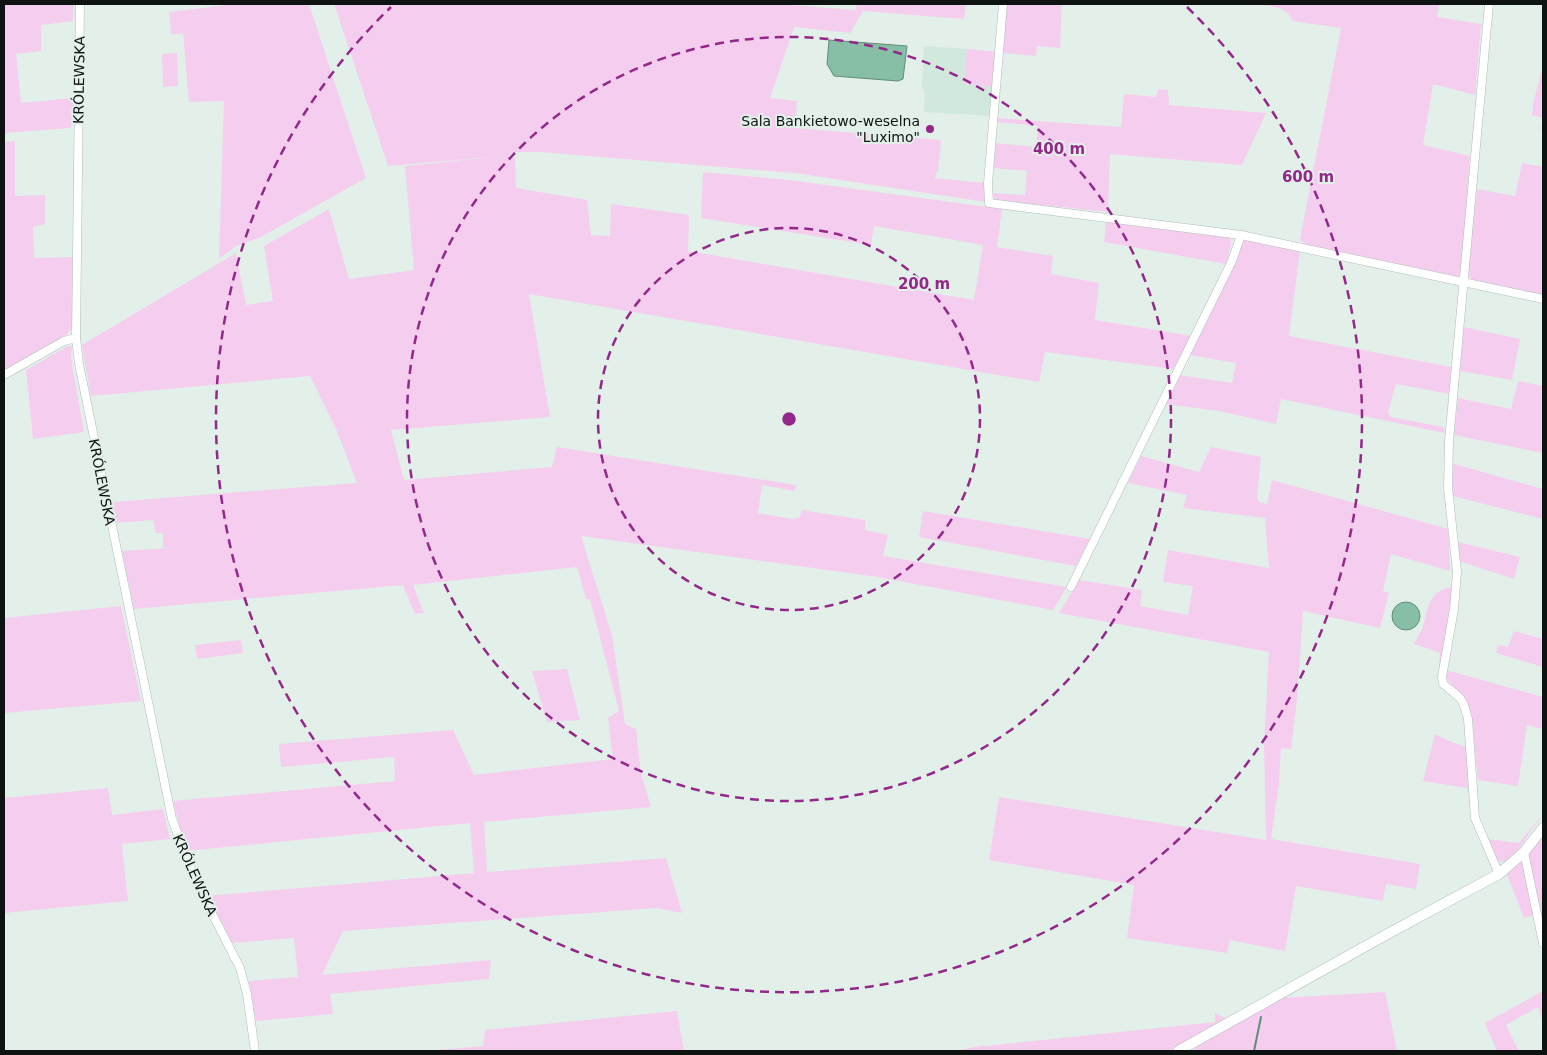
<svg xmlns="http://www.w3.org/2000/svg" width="1547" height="1055" font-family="'DejaVu Sans',sans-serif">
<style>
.built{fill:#d1e8dd}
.green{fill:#f5ceef}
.water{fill:#86bfa5;stroke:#628b79}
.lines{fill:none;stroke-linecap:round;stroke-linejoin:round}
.stream{stroke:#628b79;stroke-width:2}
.street-casing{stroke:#b0beb7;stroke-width:9}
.secondary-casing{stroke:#b0beb7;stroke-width:11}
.street{stroke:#fff;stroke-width:8}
.secondary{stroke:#fff;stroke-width:10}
.ring{fill:none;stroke:#93288a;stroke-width:2.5;stroke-dasharray:9 6}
.poi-dot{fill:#93288a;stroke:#e2f0e9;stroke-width:2}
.labels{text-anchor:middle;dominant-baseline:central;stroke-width:4;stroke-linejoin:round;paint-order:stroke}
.street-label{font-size:14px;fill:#0e1311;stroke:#e2f0e9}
.poi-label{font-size:14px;fill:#0e1311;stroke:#e2f0e9;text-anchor:end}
.centre{fill:#93288a;stroke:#e2f0e9;stroke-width:2.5}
.ring-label{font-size:15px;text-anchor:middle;font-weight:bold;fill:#93288a;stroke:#e2f0e9;stroke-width:4;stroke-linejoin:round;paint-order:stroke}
</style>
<rect width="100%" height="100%" fill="#e2f0e9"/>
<!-- built -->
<polygon class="built" points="924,46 967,49 964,84 994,87 992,116 924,112 925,94 922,85"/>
<!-- green -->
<g class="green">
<polygon points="4,4 74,4 73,21 41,25 41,51 16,54 21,103 73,98 73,123 70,128 4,133"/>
<polygon points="235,4 309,4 366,178 259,238 236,246 219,259 224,101 189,102 183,34 171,34 169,12"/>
<polygon points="334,4 777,4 855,10 857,4 966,4 964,19 863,11 850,33 794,27 770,98 797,101 795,128 941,140 938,172 936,172 935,178 986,183 986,202 795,173 540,152 515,152 509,155 509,158 515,158 516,188 587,200 591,235 610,236 611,204 689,215 688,251 974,300 983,245 874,226 871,245 701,218 703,172 789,180 1002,209 997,247 1053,256 1051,274 1099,283 1095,320 1192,336 1173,369 1045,352 1039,382 529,294 550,417 391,430 404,480 552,467 557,447 796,485 795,491 762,485 758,513 792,519 799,518 802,510 865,520 865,530 888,535 883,556 1067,587 1053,610 878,577 581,536 612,635 625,724 636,729 641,773 651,807 484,822 487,872 666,858 682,913 656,908 343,931 322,975 491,960 489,979 330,994 333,1014 256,1021 249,981 298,977 294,938 232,943 207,896 474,873 470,823 186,851 173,801 395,781 394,757 281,767 279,744 453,730 474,775 613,759 608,718 619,711 590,599 586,599 577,567 413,585 424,613 415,614 403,585 134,609 122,551 168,548 163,547 163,533 156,533 153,520 116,523 113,502 357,483 337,431 310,376 91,396 82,345 236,253 246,305 273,301 264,246 329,209 349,279 414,270 405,166 503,156 388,166"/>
<polygon points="1007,4 1062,4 1060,48 1037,46 1036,56 1003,53"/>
<path d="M1247,4H1439L1437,17L1481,24L1475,95L1433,84L1423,145L1470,156L1461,274L1457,277L1306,245L1300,239L1341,28L1292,21C1287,3 1262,6 1247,4Z"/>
<polygon points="967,49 997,52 994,87 964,84"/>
<polygon points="177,53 178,86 163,87 162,54"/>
<polygon points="1543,64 1543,129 1538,128 1543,127 1543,118 1532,115 1533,104"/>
<polygon points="1158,89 1168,90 1169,105 1266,113 1242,165 1110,154 1108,212 996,200 991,193 1025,195 1027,171 993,168 995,143 1036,147 1038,126 997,122 997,118 1121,127 1124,94 1156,97"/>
<path d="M15,141V196L45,195V224L33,227L34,258L73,257V326C67,342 20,362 4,371V142Z"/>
<polygon points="1522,163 1543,167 1543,296 1471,279 1467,272 1473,202 1476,202 1477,189 1515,196"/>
<polygon points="1106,221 1230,238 1231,245 1226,264 1104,242"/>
<polygon points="1245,240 1300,250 1289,336 1451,367 1450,394 1396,384 1388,412 1391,417 1443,427 1445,433 1281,399 1276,424 1219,411 1165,404 1179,375 1232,383 1236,363 1189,355 1241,244"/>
<polygon points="1464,327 1520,339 1512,380 1460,371"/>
<polygon points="68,346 72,346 71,358 84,432 33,439 26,370"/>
<polygon points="1518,381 1543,386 1543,453 1454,435 1458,398 1511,409"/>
<polygon points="1211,447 1261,457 1257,497 1259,502 1267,504 1272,480 1448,529 1450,571 1391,554 1383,591 1389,593 1380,628 1303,611 1297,700 1291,749 1281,748 1279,784 1271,839 1420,864 1416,889 1386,884 1383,901 1296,886 1285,951 1230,940 1227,953 1127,938 1134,885 989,860 999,797 1266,840 1264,745 1269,652 1059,613 1079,580 1142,590 1140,606 1188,615 1193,586 1163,582 1168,550 1269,568 1265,518 1183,508 1187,495 1128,483 1141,456 1199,472"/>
<polygon points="1451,463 1543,489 1543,519 1453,496"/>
<polygon points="923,511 1090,539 1076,566 919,537"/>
<polygon points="1458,542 1520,557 1514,579 1459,561"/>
<path d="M1452,587L1440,680L1438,681L1440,653L1414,644C1417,638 1421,632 1423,626C1429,607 1428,591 1452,587Z"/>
<polygon points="121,606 141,701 4,713 4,618"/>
<polygon points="1514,631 1543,639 1543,667 1496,653 1498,645 1508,647"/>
<polygon points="241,640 243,653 197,659 195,645"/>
<polygon points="567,669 580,720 547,722 532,671"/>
<polygon points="1446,670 1543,697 1543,729 1527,725 1518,786 1478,780 1471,713 1467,701 1445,677"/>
<polygon points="1435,734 1451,742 1467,747 1468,796 1467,788 1423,781"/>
<polygon points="108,788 112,815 163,809 170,839 122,844 128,901 4,913 4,798"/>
<polygon points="1543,814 1517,851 1506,862 1498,861 1486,839 1519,843"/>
<polygon points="1543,832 1543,931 1528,854"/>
<polygon points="1520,861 1523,863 1535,915 1524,918 1506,873"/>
<polygon points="1543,991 1543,1023 1538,1007 1506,1025 1519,1051 1497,1051 1485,1023"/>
<polygon points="1385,992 1397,1051 1196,1051 1195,1047 1280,998"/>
<polygon points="677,1011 684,1051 424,1051 483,1046 485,1030"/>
<polygon points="1215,1013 1226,1018 1170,1051 953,1051 985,1045 986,1046 1215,1022"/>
</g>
<!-- water -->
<g class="water">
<polygon points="829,40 907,46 903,79 898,81 834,76 827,64"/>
<circle cx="1406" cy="616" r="14"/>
</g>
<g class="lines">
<!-- stream -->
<polyline class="stream" points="1254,1051 1261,1017"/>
<defs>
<g id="street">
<polyline points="80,4 76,338 79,364 172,819 194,878 240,968 247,994 255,1051"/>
<polyline points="1003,4 988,183 989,203 1241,235 1543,299"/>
<path d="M1489,4L1449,441L1448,488L1457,572L1454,609L1442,677L1443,684C1461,699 1462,695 1468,719L1475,818L1499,874"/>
<polyline points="4,375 64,341 76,338"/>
<polyline points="1071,587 1232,261 1241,235"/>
<polyline points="1524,852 1543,943"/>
</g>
<polyline id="secondary" points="1178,1051 1391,932 1499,874 1524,852 1543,828"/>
</defs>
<!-- street casing -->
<use href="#street" class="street-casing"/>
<!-- secondary casing -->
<use href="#secondary" class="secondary-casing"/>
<!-- street -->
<use href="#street" class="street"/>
<!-- secondary -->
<use href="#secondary" class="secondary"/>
</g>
<!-- distance rings -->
<g class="ring">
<circle cx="789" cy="419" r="191"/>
<circle cx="789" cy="419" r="382"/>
<path d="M1187 7A573 573 0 1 1 391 7"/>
</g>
<!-- markers -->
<circle class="poi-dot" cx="930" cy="129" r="5"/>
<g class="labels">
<!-- street labels -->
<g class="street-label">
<text transform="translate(79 80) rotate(-89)">KRÓLEWSKA</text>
<text transform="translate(102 482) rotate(79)">KRÓLEWSKA</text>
<text transform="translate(195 875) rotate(66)">KRÓLEWSKA</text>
</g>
<!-- poi labels -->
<g class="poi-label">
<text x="920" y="121">Sala Bankietowo-weselna<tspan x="920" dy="16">"Luximo"</tspan></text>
</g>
</g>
<circle cx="789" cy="419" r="8" class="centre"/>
<g class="ring-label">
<text x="1059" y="154">400 m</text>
<text x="1308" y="182">600 m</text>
<text x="924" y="289">200 m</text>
</g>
<!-- border -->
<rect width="1547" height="1055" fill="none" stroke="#0e1311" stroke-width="10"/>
</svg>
